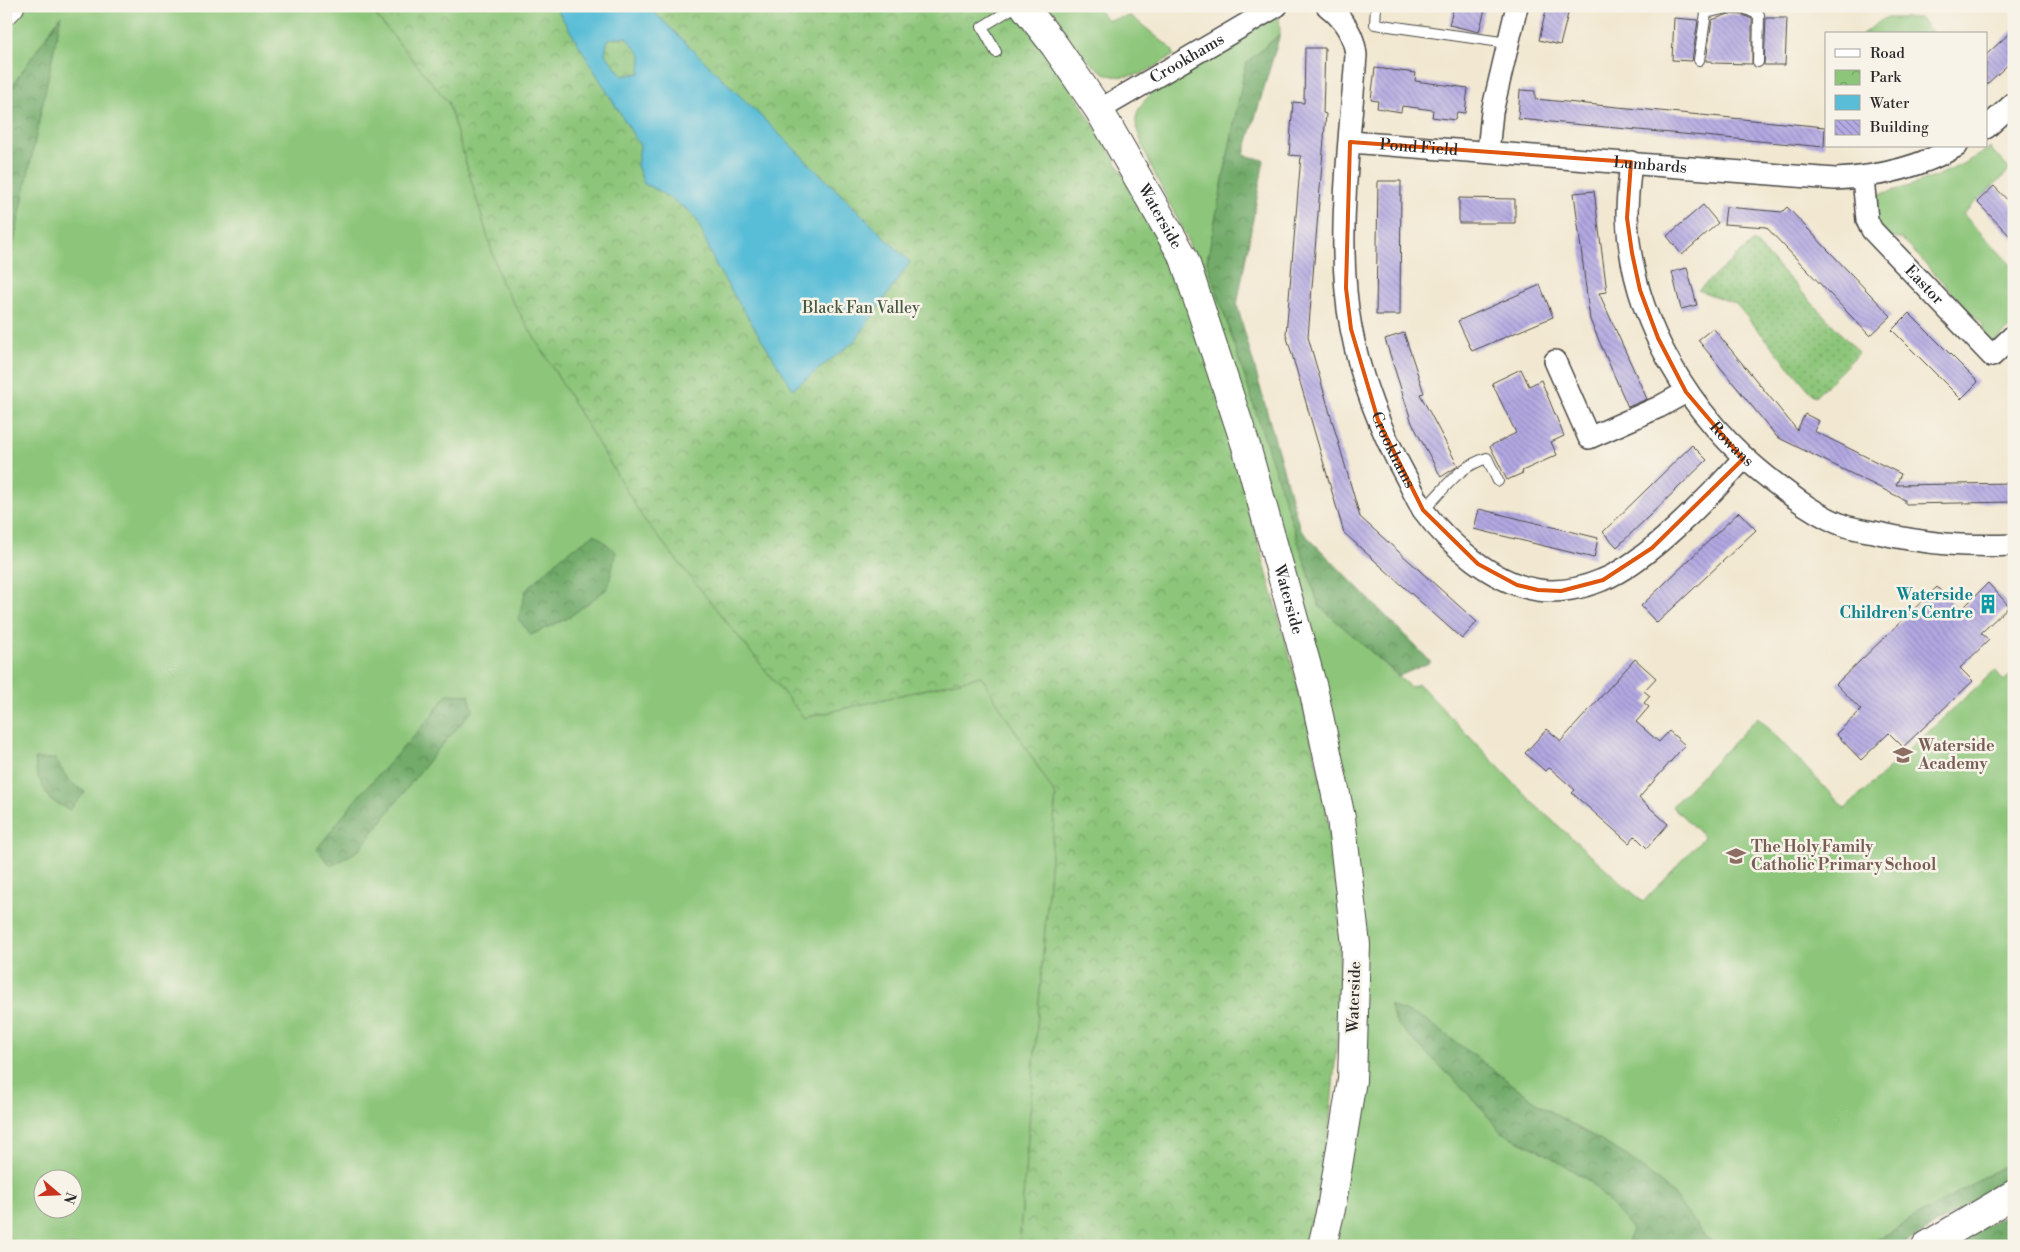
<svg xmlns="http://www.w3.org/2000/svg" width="2020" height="1252" font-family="'Libre Bodoni',serif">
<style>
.grass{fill:#8dc67a;stroke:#5c7852;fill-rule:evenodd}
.forest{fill:url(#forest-crowns);stroke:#4e6b4a}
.park{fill:url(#park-crowns);stroke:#5c7852}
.garden{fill:url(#garden-dots);stroke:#5c7852}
.water{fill:#59bdd7;stroke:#427481;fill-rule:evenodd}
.building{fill:url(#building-back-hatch)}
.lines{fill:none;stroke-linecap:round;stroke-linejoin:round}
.lane-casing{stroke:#494744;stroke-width:12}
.street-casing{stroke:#494744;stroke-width:24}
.secondary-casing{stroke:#494744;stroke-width:30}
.lane{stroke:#fff;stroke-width:10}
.street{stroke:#fff;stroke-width:21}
.secondary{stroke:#fff;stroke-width:28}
.marked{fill:none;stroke:#df570e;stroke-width:4;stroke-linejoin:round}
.labels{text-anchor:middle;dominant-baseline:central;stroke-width:5;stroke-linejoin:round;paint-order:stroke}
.street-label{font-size:16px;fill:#2b2b2b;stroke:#f7f3e8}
.park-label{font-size:16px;fill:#485a43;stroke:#f7f3e8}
.culture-label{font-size:16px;font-weight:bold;fill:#0d838f;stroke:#f7f3e8;text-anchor:end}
.education-label{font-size:16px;font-weight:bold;fill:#785e54;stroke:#f7f3e8;text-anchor:start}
</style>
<defs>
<pattern id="forest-crowns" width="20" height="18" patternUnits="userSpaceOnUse" patternTransform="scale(1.25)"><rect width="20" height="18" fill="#72ab6a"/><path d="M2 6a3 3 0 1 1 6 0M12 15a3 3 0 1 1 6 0" fill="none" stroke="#5e8b57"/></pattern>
<pattern id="park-crowns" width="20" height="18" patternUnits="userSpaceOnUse" patternTransform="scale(1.25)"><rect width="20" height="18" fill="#8dc67a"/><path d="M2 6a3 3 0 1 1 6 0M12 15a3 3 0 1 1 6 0" fill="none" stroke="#73a164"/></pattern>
<pattern id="garden-dots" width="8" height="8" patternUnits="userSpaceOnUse" patternTransform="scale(1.25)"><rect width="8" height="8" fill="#8dc67a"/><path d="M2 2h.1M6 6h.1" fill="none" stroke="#73a164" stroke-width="1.8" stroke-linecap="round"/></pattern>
<pattern id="building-back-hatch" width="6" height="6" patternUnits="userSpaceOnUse" patternTransform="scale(1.25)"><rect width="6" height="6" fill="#b3a9e3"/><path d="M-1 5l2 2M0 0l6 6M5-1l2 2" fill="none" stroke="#928ab8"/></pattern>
</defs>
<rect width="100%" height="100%" fill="#f7f3e8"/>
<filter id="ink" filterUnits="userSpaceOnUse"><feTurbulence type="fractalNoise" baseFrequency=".02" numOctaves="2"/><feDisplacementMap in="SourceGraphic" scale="10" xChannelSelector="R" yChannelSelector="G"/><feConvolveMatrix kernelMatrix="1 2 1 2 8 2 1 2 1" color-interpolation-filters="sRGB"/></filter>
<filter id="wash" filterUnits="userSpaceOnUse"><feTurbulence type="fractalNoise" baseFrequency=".0096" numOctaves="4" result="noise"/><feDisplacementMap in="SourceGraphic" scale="20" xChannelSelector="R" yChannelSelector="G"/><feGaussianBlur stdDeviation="1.12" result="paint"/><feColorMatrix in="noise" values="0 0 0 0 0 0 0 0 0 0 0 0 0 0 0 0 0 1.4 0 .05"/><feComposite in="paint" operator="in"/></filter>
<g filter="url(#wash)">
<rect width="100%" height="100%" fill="#f2e8d1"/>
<!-- grass -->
<g class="grass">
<path d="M26,6H368L448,102L501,282L643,518L804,718L981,676L1056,796L1019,1246H6V268L60,17L12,86L6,116V25ZM42,1180H72V1210H42Z"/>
<path d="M1041,6H1096L1107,20L1131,16L1172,49L1174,55C1163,61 1151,70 1140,74C1131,76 1118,78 1109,75C1089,68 1055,23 1041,6Z"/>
<path d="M1279,14L1280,34L1246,63L1207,261L1319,605L1410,687L1419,684L1534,804L1643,902L1704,837L1672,806L1758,717L1845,809L1995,670L2004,681L2014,671V1160L1878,1239L1861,1246H1719L1704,1236L1672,1193L1627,1156L1544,1108L1426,1020L1390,1006L1397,1024L1470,1095L1501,1132L1546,1154L1591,1182L1633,1229L1627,1246H1331L1359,896L1187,237C1176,216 1133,138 1136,118C1139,103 1148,97 1158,88Z"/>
<polygon points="1885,18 1920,18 1934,34 1862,34"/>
<path d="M1990,148L2010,170L1963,214L2014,268V294L2008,300L2014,307V325L1994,342L1983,337V325L1902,239L1889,238L1876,224L1875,195C1917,186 1954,171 1990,148Z"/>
</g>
<!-- forest -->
<g class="forest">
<polygon points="61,15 6,281 6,116 12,86"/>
<polygon points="1280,34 1244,155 1264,160 1237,305 1300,529 1431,662 1399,676 1319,606 1207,261 1246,63"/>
<polygon points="595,534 616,552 608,588 568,618 531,635 518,619 526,590 566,553"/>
<polygon points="447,694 469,695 473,710 429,760 359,850 331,866 317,849 356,799 430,718"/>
<polygon points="35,759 55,759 70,782 85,792 70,810 50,800 37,775"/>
<polygon points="1389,1005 1426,1020 1544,1108 1627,1156 1672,1193 1704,1236 1719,1246 1627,1246 1632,1229 1591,1182 1546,1154 1501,1132 1470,1095 1397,1024"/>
<polygon points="2014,1160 2014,1177 1901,1246 1861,1246 1878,1239"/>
<polygon points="2014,1209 2014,1246 1953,1246"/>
</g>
<!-- park -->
<polygon class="park" points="368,6 1011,6 1067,81 1145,210 1182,286 1215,385 1303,705 1323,790 1339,896 1341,997 1325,1172 1309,1246 1019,1246 1056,796 981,676 804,718 643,518 501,282 448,102"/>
<!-- garden -->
<polygon class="garden" points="1754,241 1859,353 1815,397 1736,304 1698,290"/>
<!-- water -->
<path class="water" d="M555,6H648L910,262L855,341L793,389L717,268L697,220L688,210L657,190L644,184L637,165L640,146ZM626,37L641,55L640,73L623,76L605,54L608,39Z"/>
<g id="blocks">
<!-- building -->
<g class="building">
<polygon points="1454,6 1486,6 1479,32 1449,25"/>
<polygon points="1547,6 1570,6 1560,45 1539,40"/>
<polygon points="1729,14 1743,15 1752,19 1752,64 1712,63 1712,61 1706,61 1712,20"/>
<polygon points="1674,18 1698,20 1692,61 1672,60"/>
<polygon points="1766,18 1787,18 1785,65 1764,65"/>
<polygon points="2014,29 2014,59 1986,85 1986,55"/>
<polygon points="1305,48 1325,48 1323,113 1326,114 1308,337 1360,517 1477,622 1462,639 1344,533 1286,334 1301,156 1289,155 1293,102 1304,103"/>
<polygon points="1375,68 1416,73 1415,81 1468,88 1465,113 1457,112 1455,120 1432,117 1433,110 1402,106 1401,112 1377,108 1378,101 1371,100"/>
<polygon points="1520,90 1535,91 1535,99 1825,127 1824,147 1518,119"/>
<polygon points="1378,181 1401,181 1400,315 1376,315"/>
<polygon points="1994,186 2014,207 2014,240 1977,202"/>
<polygon points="1594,191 1607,292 1599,293 1647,399 1628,407 1590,320 1574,193"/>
<polygon points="1459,198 1515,199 1515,223 1459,223"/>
<polygon points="1703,205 1718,223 1682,255 1667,236"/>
<polygon points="1726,207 1782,212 1787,207 1891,316 1870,336 1766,227 1724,224"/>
<polygon points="1687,268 1697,305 1681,309 1672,272"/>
<polygon points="1540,285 1553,317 1472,351 1458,321"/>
<polygon points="1909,313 1978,382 1961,399 1892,330"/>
<polygon points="1713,328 1797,430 1805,414 1819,421 1814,431 1901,474 1896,485 2014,483 2014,502 1905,504 1905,500 1777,437 1698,340"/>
<polygon points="1404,333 1424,393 1420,394 1458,466 1441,477 1412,423 1385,339"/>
<polygon points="1521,369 1529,386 1541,380 1564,436 1551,442 1557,455 1522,471 1523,473 1507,480 1490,446 1516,433 1492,383"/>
<polygon points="1692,445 1707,460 1617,547 1603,532"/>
<polygon points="1479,509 1598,538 1594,558 1474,529"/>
<polygon points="1739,512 1756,530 1657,623 1641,606"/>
<polygon points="1988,583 2009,606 1981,633 1989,640 1960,668 1973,681 1903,747 1889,733 1861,760 1836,734 1861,710 1836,684 1937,587 1960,611"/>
<polygon points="1635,659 1656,678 1644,691 1650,696 1644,703 1649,707 1636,722 1659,742 1669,731 1685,745 1639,798 1668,824 1647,848 1635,836 1629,843 1572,793 1575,790 1551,769 1548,768 1545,771 1525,753 1547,729 1561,741"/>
</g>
</g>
</g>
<g filter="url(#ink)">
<use href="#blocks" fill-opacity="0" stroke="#494744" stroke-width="1"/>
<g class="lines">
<defs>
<g id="lane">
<polyline points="1376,6 1375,24 1508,43"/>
<polyline points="1740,6 1759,15 1758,62"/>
<polyline points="996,52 982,27 1016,6"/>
<polyline points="1699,60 1706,13 1735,6"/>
<path d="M1423,510C1447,488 1454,469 1487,458L1498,481"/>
</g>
<g id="street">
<path id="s1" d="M1327,6C1344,19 1354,34 1356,55C1350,142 1335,243 1351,328C1361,381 1381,432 1407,479C1412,489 1417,500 1423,510C1448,544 1495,584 1538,590C1559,593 1583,588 1602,580C1646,563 1711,495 1743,459"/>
<path id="s2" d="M1099,110L1277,6"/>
<polyline points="1986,128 2014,103"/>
<path id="s3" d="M1350,142L1835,179C1878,177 1919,168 1957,146"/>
<polyline points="1488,152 1492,112 1517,6"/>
<path id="s4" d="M1631,162C1629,180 1627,198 1627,215C1630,319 1691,418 1771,480C1794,498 1818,516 1845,526C1856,529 1868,531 1878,533C1927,544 1964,547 2014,545"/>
<path id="s5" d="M1863,178L1867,220L1872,230L1992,356L2014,335"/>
<polyline points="1555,361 1589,438 1659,407 1686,392"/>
</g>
<g id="secondary">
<path id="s6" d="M1024,6L1055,46L1099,110L1184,258L1246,446L1313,688L1341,818L1356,945L1352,1080L1331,1209L1322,1246"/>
<polyline points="6,10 10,6"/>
<polyline points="1926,1246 2014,1194"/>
</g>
</defs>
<!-- lane casing -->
<use href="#lane" class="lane-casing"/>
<!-- street casing -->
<use href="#street" class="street-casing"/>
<!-- secondary casing -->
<use href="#secondary" class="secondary-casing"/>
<!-- lane -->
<use href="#lane" class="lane"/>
<!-- street -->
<use href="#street" class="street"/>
<!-- secondary -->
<use href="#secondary" class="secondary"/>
</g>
</g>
<!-- marked area -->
<path class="marked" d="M1350,142L1631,162L1627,218L1632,253L1640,290L1658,338L1686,392L1743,459L1652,548L1603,580L1561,591L1538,590L1517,585L1478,564L1423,510L1378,420L1351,329L1346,288Z"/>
<!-- icons -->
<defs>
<symbol id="building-bare" viewBox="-9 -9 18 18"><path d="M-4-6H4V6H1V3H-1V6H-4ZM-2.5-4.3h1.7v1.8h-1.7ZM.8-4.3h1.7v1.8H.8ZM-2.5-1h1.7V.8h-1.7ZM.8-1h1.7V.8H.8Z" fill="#0f9aa8" stroke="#f7f3e8" stroke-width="2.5" paint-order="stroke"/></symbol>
<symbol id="school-bare" viewBox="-9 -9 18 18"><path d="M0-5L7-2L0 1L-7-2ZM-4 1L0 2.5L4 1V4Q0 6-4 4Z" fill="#8d6e63" stroke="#f7f3e8" stroke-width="2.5" paint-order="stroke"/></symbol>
</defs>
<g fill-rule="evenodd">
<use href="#building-bare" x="1974" y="590" width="28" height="28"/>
<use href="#school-bare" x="1889" y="741" width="28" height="28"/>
<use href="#school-bare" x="1722" y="842" width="28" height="28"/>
</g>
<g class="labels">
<!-- street labels -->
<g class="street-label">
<text stroke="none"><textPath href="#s2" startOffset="102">Crookhams</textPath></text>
<text stroke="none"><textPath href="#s3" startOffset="69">Pond Field</textPath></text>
<text stroke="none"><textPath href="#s3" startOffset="301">Lumbards</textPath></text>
<text stroke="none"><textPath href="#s6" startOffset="251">Waterside</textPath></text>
<text stroke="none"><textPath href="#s5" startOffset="129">Eastor</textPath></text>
<text stroke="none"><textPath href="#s4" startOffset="311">Rowans</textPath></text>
<text stroke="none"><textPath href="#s1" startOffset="462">Crookhams</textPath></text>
<text stroke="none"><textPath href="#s6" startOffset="656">Waterside</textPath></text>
<text transform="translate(1354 997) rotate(-88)">Waterside</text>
</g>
<!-- park labels -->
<g class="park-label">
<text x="861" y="308">Black Fan Valley</text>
</g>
<!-- culture labels -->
<g class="culture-label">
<text x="1973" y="595">Waterside<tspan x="1973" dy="18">Children's Centre</tspan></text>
</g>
<!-- education labels -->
<g class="education-label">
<text x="1918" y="746">Waterside<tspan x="1918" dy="18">Academy</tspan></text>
<text x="1751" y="847">The Holy Family<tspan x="1751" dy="18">Catholic Primary School</tspan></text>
</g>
</g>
<!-- margin -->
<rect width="2020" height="1252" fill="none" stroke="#f7f3e8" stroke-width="25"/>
<!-- legend -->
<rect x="1825" y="32" width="162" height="115" fill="#f7f3e8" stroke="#a5a39c"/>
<rect x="1835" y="49" width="25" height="8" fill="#ffffff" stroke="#a5a39c"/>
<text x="1870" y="58" font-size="15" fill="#2b2b2b">Road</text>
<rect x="1835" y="70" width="25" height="15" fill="url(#park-crowns)" stroke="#a5a39c"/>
<text x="1870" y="82" font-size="15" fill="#2b2b2b">Park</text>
<rect x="1835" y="95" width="25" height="15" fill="#59bdd7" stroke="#a5a39c"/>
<text x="1870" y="108" font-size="15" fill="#2b2b2b">Water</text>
<rect x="1835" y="120" width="25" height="15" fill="url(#building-back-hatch)" stroke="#a5a39c"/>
<text x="1870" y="132" font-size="15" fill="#2b2b2b">Building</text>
<!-- north arrow -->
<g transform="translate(58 1194) rotate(109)"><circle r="24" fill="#f7f3e8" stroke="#a5a39c"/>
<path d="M0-4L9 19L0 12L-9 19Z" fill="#c8321e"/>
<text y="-8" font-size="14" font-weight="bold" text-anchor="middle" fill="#2b2b2b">N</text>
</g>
</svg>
